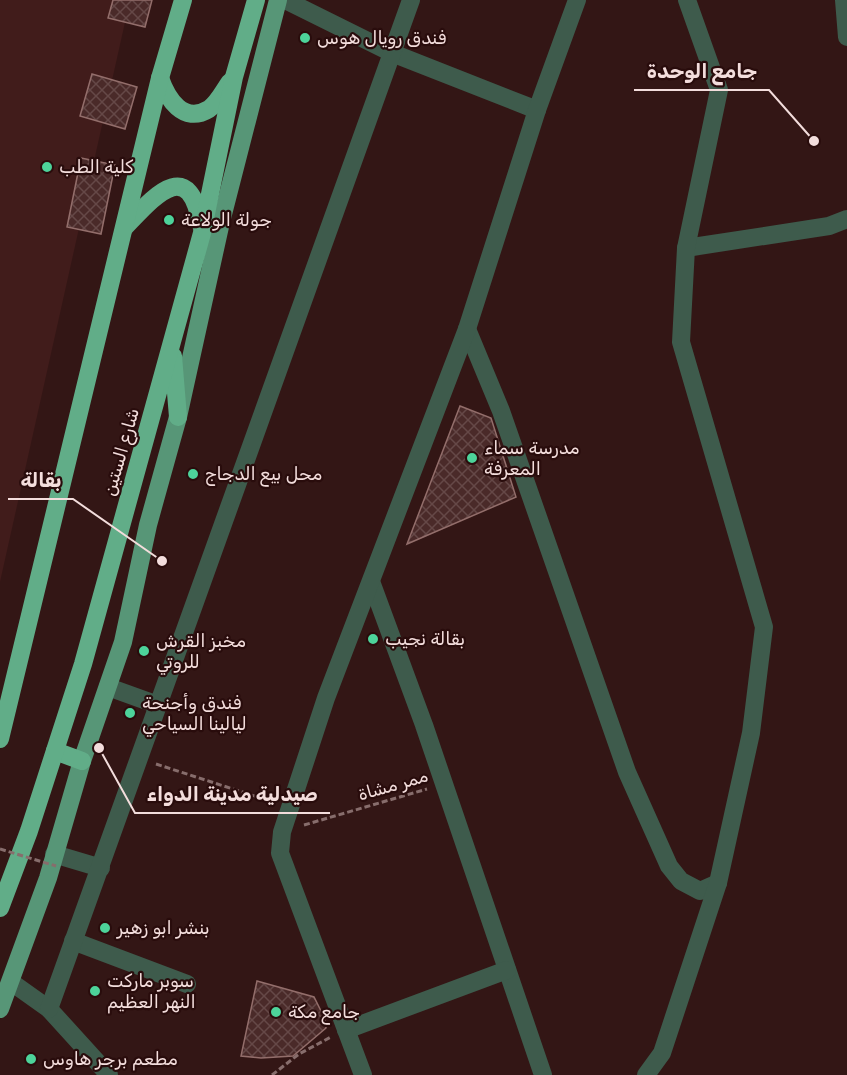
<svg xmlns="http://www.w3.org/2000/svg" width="847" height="1075" font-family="Rubik,Vazirmatn,sans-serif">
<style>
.built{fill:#411c1b}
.building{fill:url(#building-cross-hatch);stroke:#936e6b;stroke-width:1.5}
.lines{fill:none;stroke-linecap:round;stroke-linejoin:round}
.path{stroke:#876d6c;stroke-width:3;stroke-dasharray:6 3;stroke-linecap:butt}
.street{stroke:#3e5b4c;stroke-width:18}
.primary{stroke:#579677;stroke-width:18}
.highway{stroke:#61ad88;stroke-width:18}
.path-bridge{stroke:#876d6c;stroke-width:3;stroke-dasharray:6 3;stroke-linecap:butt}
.poi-dot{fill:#4dd39a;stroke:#290c0c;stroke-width:2}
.labels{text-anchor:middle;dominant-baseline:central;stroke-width:4.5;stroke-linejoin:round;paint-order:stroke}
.poi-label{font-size:18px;fill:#f3dddc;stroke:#290c0c;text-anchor:start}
.street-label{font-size:18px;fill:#f3dddc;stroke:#290c0c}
.leader{fill:none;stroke:#f3dddc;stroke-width:2}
.callout-dot{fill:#f3dddc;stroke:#290c0c;stroke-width:2}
.callout-label{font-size:20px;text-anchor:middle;font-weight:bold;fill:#f3dddc;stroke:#290c0c;stroke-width:4.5;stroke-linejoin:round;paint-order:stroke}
</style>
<defs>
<pattern id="building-cross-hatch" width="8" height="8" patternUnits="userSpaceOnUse" patternTransform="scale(1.5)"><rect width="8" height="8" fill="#4a2a29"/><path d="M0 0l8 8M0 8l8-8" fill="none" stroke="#654847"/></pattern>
</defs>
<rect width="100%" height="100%" fill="#331615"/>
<!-- built -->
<polygon class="built" points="0,0 130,0 0,582"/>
<!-- building -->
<g class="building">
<polygon points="113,0 152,0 145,27 108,18"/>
<polygon points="92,74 137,87 125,129 80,116"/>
<polygon points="81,158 115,165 101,234 67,227"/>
<polygon points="460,406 491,418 516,497 407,544"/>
<polygon points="257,981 314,997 325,1019 326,1028 293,1056 261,1058 241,1056"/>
</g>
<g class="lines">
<!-- path -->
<g class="path">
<polyline points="156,764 273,802"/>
<polyline points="304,825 427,789"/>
<polyline points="272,1075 299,1054 331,1037"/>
</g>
<!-- street -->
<g class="street">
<polyline points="285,0 392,53 537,110"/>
<polyline points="844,0 847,37"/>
<polyline points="686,248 829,226 847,219"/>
<polyline points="467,329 501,411 627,772 669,866 681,881 700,891 718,883"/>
<polyline points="372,584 424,725 543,1075"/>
<polyline points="108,687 158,705"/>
<polyline points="54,854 101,868"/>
<polyline points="73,941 187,984"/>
<polyline points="11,982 49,1009 109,1075"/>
<polyline points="49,1009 411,0"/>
<polyline points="346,1030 507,970"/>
<polyline points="363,1075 280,853 282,832 326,698 467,329 537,110 577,0"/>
<polyline points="646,1075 662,1053 718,883 751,733 764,627 681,342 686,248 719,90 687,0"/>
</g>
<!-- primary -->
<polyline class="primary" points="0,1009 48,878 82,761 123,642 148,525 178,417 221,222 278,0"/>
<!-- highway -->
<g class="highway">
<path d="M160,78C167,98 183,125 209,109C218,103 224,90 230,82"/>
<path d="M125,227C153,198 189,154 201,225"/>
<polyline points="173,356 178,417"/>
<polyline points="0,739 160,78 183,0"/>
<polyline points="55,751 82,761"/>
<polyline points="0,908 29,831 83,664 202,233 234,77 256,0"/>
</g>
<!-- path-bridge -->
<polyline class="path-bridge" points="0,849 56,866"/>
</g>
<!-- markers -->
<g class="poi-dot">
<circle cx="305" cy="38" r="6"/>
<circle cx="47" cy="167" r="6"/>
<circle cx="169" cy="220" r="6"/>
<circle cx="472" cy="458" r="6"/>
<circle cx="193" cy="474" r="6"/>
<circle cx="373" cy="639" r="6"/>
<circle cx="144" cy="651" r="6"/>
<circle cx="130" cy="713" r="6"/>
<circle cx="105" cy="928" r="6"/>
<circle cx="95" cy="991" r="6"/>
<circle cx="276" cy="1012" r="6"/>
<circle cx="31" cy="1059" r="6"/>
</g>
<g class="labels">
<!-- poi labels -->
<g class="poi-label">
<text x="317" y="38">فندق رويال هوس</text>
<text x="59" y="167">كلية الطب</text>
<text x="181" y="220">جولة الولاعة</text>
<text x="484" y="448">مدرسة سماء<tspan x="484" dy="21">المعرفة</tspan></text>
<text x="205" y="474">محل بيع الدجاج</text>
<text x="385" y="639">بقالة نجيب</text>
<text x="156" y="641">مخبز القرش<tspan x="156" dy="21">للروتي</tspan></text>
<text x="142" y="703">فندق وأجنحة<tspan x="142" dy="21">ليالينا السياحي</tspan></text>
<text x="117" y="928">بنشر ابو زهير</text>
<text x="107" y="981">سوبر ماركت<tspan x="107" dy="21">النهر العظيم</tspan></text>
<text x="288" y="1012">جامع مكة</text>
<text x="43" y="1059">مطعم برجر هاوس</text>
</g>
<!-- street labels -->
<g class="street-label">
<text transform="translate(121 452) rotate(-74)">شارع الستين</text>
<text transform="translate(393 785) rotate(-16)">ممر مشاة</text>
</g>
</g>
<!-- callouts -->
<path class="leader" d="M814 141L769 90H634M162 561L73 499H8M99 748L135 813H330"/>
<g class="callout-dot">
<circle cx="814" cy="141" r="6"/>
<circle cx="162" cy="561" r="6"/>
<circle cx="99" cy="748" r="6"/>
</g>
<g class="callout-label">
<text x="702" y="78">جامع الوحدة</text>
<text x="41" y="487">بقالة</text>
<text x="232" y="801">صيدلية مدينة الدواء</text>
</g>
</svg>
